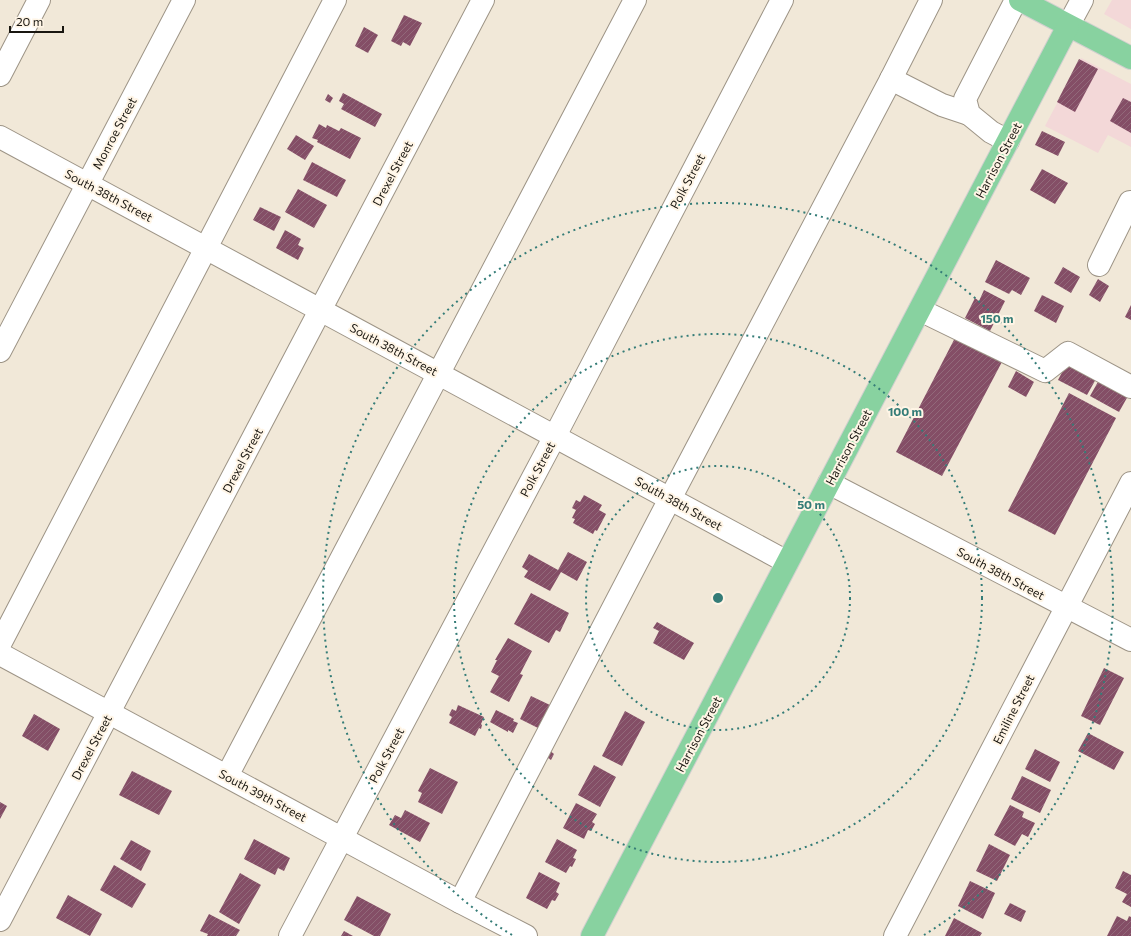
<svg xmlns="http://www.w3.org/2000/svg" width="1131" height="936" font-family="Commissioner,sans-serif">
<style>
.commercial{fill:#f3d8d8}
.building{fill:url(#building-hatch)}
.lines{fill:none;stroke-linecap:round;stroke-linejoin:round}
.minor-casing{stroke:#9d9486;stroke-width:24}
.major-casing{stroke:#d1d0cf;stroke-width:24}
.minor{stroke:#fff;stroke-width:22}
.major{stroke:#88d2a0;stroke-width:22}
.ring{fill:none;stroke:#347c77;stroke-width:2;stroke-dasharray:2 4}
.labels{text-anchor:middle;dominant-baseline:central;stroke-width:4;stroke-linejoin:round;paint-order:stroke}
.street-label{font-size:12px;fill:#191610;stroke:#fff5e6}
.centre{fill:#347c77;stroke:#fff5e6;stroke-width:2}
.ring-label{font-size:12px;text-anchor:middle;font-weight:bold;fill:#347c77;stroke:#fff5e6;stroke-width:4;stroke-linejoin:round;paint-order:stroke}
</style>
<defs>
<pattern id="building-hatch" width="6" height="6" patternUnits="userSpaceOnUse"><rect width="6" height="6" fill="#844e66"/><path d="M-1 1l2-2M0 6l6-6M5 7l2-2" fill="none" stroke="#92697a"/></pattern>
</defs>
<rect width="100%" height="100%" fill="#f1e8d8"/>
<!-- commercial -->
<g class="commercial">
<polygon points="1112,0 1131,0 1131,29 1104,14"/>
<polygon points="1081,58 1131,84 1131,147 1108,135 1098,153 1045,126"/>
</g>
<!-- building -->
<g class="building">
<polygon points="404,15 422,23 410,46 403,42 401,46 391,41"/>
<polygon points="364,27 378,35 368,53 355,46"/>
<polygon points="1079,59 1098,69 1075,112 1057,102"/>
<polygon points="343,93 382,114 375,127 341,109 344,104 339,101"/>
<polygon points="328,94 333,98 330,103 325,100"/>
<polygon points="1123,98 1131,102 1131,133 1110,121"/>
<polygon points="319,124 326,128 327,125 339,131 341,128 361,138 350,159 317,142 318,140 312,138"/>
<polygon points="1042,131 1065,142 1058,156 1035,145"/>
<polygon points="296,135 314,146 305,160 287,149"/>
<polygon points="312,162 346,180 337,197 303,180"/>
<polygon points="1042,169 1068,183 1055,204 1030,190"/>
<polygon points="298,189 327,205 314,228 285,212"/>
<polygon points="260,207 281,217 274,231 253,220"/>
<polygon points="285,230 301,239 298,245 304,248 298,260 276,248"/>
<polygon points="996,260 1030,278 1021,295 1012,290 1009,294 985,282"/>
<polygon points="1063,267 1080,277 1071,293 1054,283"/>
<polygon points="1098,279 1109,286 1100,302 1089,295"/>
<polygon points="984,290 1005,301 990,331 965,318 975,298 979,301"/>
<polygon points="1042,295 1064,306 1056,323 1034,311"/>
<polygon points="1131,305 1131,320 1125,317"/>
<polygon points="957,334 1004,358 942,476 896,452"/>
<polygon points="1067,363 1096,379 1087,395 1058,380"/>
<polygon points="1016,371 1034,382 1026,397 1008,387"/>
<polygon points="1099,380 1128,396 1119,412 1090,396"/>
<polygon points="1069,393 1116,418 1055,535 1008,511"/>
<polygon points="584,495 602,505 599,510 606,514 597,531 595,530 593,534 573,523 575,519 572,518 576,510 572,508 576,500 580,502"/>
<polygon points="568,552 587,562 577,581 561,572 550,591 524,577 528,571 522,567 529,554 558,570"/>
<polygon points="531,593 569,613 560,632 556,630 549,643 514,624"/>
<polygon points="657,622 694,643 684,660 653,643 659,631 653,628"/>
<polygon points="508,638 532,651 520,674 523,675 509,702 490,692 499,676 491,672 497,660 495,660"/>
<polygon points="1104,668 1124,678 1100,725 1081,716"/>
<polygon points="531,696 552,706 540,729 520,719"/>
<polygon points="458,705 484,717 481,724 482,725 481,729 479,728 475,736 449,723 452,717 449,715 452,709 456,711"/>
<polygon points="496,710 514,719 513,721 518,723 513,733 508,730 508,732 490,722"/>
<polygon points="625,711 645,722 622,766 602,756"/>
<polygon points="34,714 60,729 48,751 22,736"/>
<polygon points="1088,733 1124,752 1114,770 1078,751"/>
<polygon points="1035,749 1060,762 1050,782 1025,769"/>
<polygon points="549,750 554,754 551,760 545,756"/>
<polygon points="594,765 616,777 600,807 578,795"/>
<polygon points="430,768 458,782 442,814 418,802 422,793 418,791"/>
<polygon points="132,771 172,791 159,815 119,795"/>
<polygon points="1022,776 1051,790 1040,813 1011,799"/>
<polygon points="0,802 7,806 0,819"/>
<polygon points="576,803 597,814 592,822 595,824 591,831 588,830 584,839 563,828"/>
<polygon points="1010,805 1024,812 1022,817 1035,823 1028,837 1022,834 1015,846 994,835"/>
<polygon points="405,810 430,823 420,842 389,825 395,815 401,818"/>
<polygon points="254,839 290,858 284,871 278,868 275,875 244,859"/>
<polygon points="557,839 577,850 573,858 576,859 572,867 570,866 566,873 545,862"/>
<polygon points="131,840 151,851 141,871 120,859"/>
<polygon points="989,844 1010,855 997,881 976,871"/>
<polygon points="114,865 146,884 132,908 100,890"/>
<polygon points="1123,871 1131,875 1131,907 1122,902 1127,894 1115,888"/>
<polygon points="539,872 560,883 556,892 559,894 555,901 552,900 547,909 526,898"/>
<polygon points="240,873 261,885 239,924 219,912"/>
<polygon points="970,881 995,893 983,919 958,906"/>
<polygon points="68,895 102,914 90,936 56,918"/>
<polygon points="357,896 391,914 380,936 374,936 344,920"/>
<polygon points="1010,903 1026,911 1021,922 1004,914"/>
<polygon points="209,914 240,930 236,936 207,936 208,934 200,931"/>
<polygon points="1117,916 1127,921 1129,916 1131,917 1131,936 1107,936"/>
<polygon points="954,918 982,933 980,936 945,936"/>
<polygon points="344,931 353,936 341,936"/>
</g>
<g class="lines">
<defs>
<g id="minor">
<polyline points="1068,26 1082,0"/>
<polyline points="0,75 39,0"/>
<polyline points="891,79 942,105 969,114"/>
<polyline points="0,137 787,562"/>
<polyline points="1008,141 991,132 969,114 965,99 1016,0"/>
<polyline points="1099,265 1130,202 1131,202"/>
<polyline points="920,310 1045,371 1068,353 1131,387"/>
<polyline points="0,351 184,0"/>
<polyline points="829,483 1131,640"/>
<polyline points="0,644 335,0"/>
<polyline points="0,654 460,902 526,936"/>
<polyline points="227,776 635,0"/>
<polyline points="460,902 662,514 891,79 931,0"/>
<polyline points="0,920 483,0"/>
<polyline points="290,936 555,436 782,0"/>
<polyline points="895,936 1131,483"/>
</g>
<g id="major">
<polyline points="1020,0 1131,58"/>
<polyline points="592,936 1068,26"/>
</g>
</defs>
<!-- minor casing -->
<use href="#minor" class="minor-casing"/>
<!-- major casing -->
<use href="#major" class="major-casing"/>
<!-- minor -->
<use href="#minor" class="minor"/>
<!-- major -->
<use href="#major" class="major"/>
</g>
<!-- distance rings -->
<g class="ring">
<circle cx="718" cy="598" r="132"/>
<circle cx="718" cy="598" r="264"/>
<path d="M512 935A395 395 0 1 1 924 935"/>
</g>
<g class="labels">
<!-- street labels -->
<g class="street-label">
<text transform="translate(114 133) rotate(-62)">Monroe Street</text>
<text transform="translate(998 160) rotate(-62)">Harrison Street</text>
<text transform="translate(392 173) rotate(-62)">Drexel Street</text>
<text transform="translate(687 181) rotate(-62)">Polk Street</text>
<text transform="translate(109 195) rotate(28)">South 38th Street</text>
<text transform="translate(394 349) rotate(28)">South 38th Street</text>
<text transform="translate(848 447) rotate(-62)">Harrison Street</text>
<text transform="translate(242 460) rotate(-62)">Drexel Street</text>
<text transform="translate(537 469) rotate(-62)">Polk Street</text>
<text transform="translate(679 503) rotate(29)">South 38th Street</text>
<text transform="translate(1001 573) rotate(28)">South 38th Street</text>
<text transform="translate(1013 709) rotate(-63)">Emiline Street</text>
<text transform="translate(698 734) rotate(-62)">Harrison Street</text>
<text transform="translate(91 747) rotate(-62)">Drexel Street</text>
<text transform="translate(386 755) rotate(-62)">Polk Street</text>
<text transform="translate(263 795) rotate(28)">South 39th Street</text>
</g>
</g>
<circle cx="718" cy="598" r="6" class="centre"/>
<g class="ring-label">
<text x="997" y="323">150 m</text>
<text x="905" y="416">100 m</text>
<text x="811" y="509">50 m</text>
</g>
<!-- scale -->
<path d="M10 26v6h53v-6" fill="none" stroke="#191610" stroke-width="2"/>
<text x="16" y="26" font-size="12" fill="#191610" stroke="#fff5e6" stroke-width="3" paint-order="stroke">20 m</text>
</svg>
